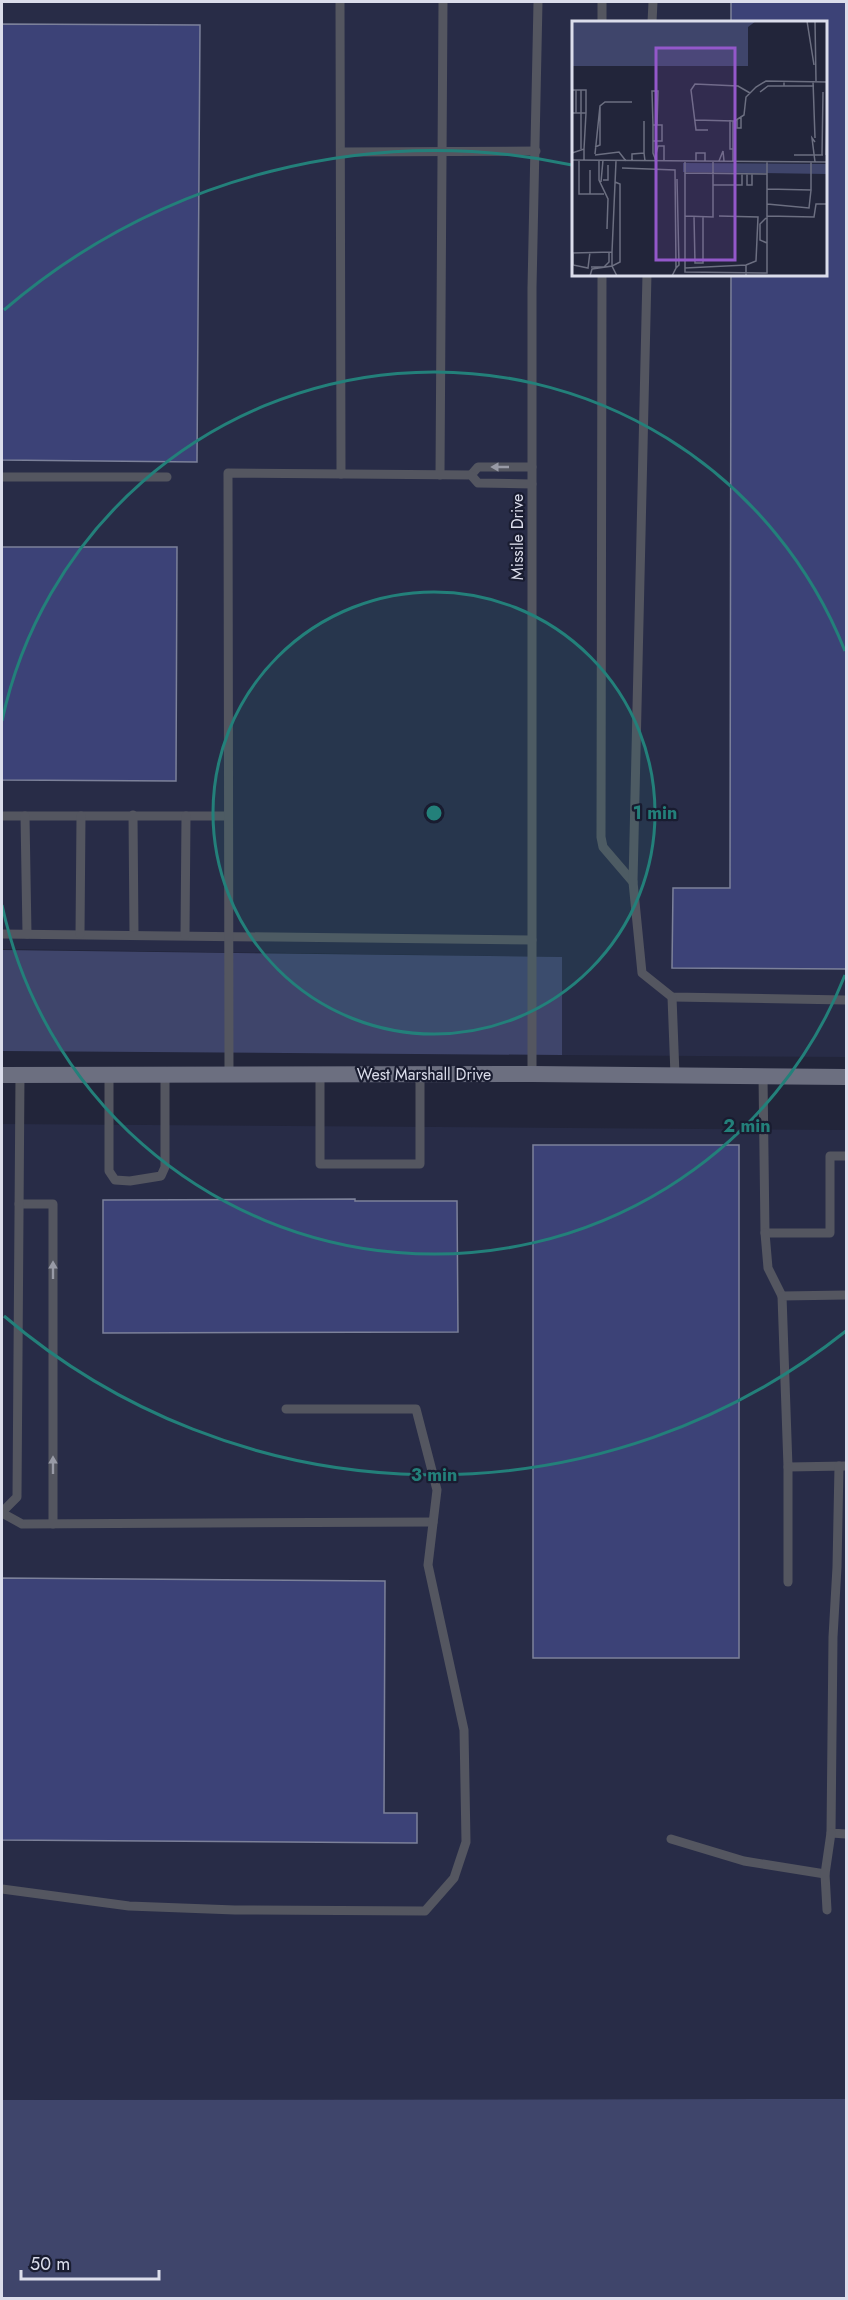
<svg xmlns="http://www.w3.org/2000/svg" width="848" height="2300" font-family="Jost,sans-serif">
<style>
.built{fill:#282c47;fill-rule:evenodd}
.green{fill:#3f456b}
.building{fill:#3c4277;stroke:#7c819a;stroke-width:1.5}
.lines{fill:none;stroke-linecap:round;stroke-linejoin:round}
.service{stroke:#545660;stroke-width:9}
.secondary{stroke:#6c6f80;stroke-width:16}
.oneway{fill:#989aa6}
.ring{fill:none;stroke:#23807a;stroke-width:3}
.labels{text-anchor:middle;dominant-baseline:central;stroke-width:4.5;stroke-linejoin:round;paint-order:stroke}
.street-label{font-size:16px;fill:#dbddeb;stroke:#191c30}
.inset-road{fill:none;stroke:#6c6f81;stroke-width:1.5}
.view{fill:#9358ca;fill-opacity:0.15;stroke:#9358ca;stroke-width:3}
.inset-edge{fill:none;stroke:#dbddeb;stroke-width:3}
.centre{fill:#23807a;stroke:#191c30;stroke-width:3}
.ring-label{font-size:18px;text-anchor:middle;font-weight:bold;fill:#23807a;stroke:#191c30;stroke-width:4.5;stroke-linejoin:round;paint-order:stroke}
</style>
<rect width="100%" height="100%" fill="#22253a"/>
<!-- built -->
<g class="built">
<path d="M2,2H846V1057L562,1055L561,957L2,949ZM574,22H826V274H574Z"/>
<polygon points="2,1124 846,1130 846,2099 2,2100"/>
</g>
<!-- green -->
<g class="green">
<polygon points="2,950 562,957 562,1055 2,1051"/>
<polygon points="846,2099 846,2298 2,2298 2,2100"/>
</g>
<!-- building -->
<g class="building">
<polygon points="731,2 846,2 846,969 672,968 673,888 730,888 731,274 826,274 826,22 731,22"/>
<polygon points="2,24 200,25 197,462 2,460"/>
<polygon points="2,547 177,547 176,781 2,780"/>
<rect x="533" y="1145" width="206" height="513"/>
<polygon points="355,1199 355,1201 457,1201 458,1332 103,1333 103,1200"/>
<polygon points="2,1578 385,1581 384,1813 417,1813 417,1843 2,1840"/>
</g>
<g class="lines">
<!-- service -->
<g class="service">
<polyline points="340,2 341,474"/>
<polyline points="602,22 602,2"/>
<polyline points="652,22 653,2"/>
<polyline points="342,152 536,151"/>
<polyline points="602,274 601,837 603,847 633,882"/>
<polyline points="647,274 633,882 642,973 672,997 846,1000"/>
<polyline points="440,475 443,2"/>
<polyline points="471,475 478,467 532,467"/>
<polyline points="2,477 167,477"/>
<polyline points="133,815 134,935"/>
<polyline points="2,816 228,816"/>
<polyline points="25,816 27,934"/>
<polyline points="2,934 532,940"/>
<polyline points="80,934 81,816"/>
<polyline points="185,935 186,816"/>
<polyline points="672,997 675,1075"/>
<polyline points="109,1074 109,1171 115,1180 130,1181 161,1176 165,1167 165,1074"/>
<polyline points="229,1074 228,473 471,475 478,483 532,484"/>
<polyline points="320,1074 320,1164 420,1164 420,1075"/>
<polyline points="532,1074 532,288 538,2"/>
<polyline points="763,1076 765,1233 830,1233 830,1156 846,1156"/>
<polyline points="19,1204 53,1204 53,1524"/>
<polyline points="765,1233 768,1268 782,1296"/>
<polyline points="846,1295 782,1296 788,1467 846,1466"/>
<polyline points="839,1466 837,1567 833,1637 831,1833 846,1834"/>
<polyline points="788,1467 788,1582"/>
<polyline points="2,1512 17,1497 20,1075"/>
<polyline points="2,1513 22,1524 433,1522"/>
<polyline points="671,1839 744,1861 825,1874"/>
<polyline points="2,1889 129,1906 235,1910 425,1911 454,1878 466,1842 464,1730 428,1565 437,1490 416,1409 286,1409"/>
<polyline points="827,1910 825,1874 831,1833"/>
</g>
<!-- secondary -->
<polyline class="secondary" points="2,1075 532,1074 846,1077"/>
</g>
<!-- one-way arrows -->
<defs><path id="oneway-solid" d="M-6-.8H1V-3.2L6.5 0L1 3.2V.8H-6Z" transform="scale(1.5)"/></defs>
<g class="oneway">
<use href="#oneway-solid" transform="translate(500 467) rotate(-180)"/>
<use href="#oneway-solid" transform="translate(53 1270) rotate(-90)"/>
<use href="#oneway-solid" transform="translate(53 1465) rotate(-90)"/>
</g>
<!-- distance rings -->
<circle cx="434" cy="813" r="221" fill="#23807a" fill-opacity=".12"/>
<g class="ring">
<circle cx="434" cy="813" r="221"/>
<path d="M845 975A442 442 0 0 1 2 905M2 721A442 442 0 0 1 845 651"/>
<path d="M846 1331A662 662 0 0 1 4 1316M4 310A662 662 0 0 1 572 165"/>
</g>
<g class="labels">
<!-- street labels -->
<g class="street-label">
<text transform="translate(517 537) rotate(-90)">Missile Drive</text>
<text x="424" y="1074">West Marshall Drive</text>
</g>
</g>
<!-- overview -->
<g transform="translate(572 21)">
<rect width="255" height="255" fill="#22253a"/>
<path d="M0,0H184L176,6V45H0ZM111,142L255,143V153L111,151Z" fill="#3f456b"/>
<path class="inset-road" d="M235,0L242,44M243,0L244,60M212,60V65H242M241,60L243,117M0,69H14V92M4,69V92M188,71L196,65H212M0,92H9V69M165,98V107H169V96M123,99L162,100M158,99V128H161M72,100V132M81,104L80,70H86L85,104M136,109H124L119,69L123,63L166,65L178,72M81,120H90V104H81V132L84,140M23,126L28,124V85M9,128V92H14L12,128M0,132L12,128V139M23,133L28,85L33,81H60M84,133L86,125H92V139M23,134L47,131L54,140M222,134H251M250,134L251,71M254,134L255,93M0,139L255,141M7,139V173H32M27,139V159L36,178L35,208M60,140V133L72,132L73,140M113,140V251L195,252V141M124,140V132H133V140M147,140L151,130L152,140M161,140V101L172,94L174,76L184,66L194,60L255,61M243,141L240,117L243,121M50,147L103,149L104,247L100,255M113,152L195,153M175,153V164H180V153M31,159H36V144M29,161L31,139M43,161L48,163V241L40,245L45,255M141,164H170V153M195,168L239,169V141M18,173V149M195,183L237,187L239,169M113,195L141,196V140M122,195L123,242H131V196M147,195L186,196L184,240L174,244M195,195L242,196L244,183H255M194,197L188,203V219L195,222M0,232L40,231L44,140M1,232V244L16,247L18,231M19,246H32L37,241V231M104,247L107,244L105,158M113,247L174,244V255M18,255L20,248L40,245V231"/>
<path class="view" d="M84,27H163V239H84Z"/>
<rect width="255" height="255" class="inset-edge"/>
</g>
<circle cx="434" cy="813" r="9" class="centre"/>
<g class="ring-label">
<text x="655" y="819">1 min</text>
<text x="747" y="1132">2 min</text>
<text x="434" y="1481">3 min</text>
</g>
<!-- border -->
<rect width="848" height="2300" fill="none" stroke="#dbddeb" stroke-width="6"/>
<!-- scale -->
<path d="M21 2270v9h138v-9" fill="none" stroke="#dbddeb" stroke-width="3"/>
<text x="30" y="2270" font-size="18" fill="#dbddeb" stroke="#191c30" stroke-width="4.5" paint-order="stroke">50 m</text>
</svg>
